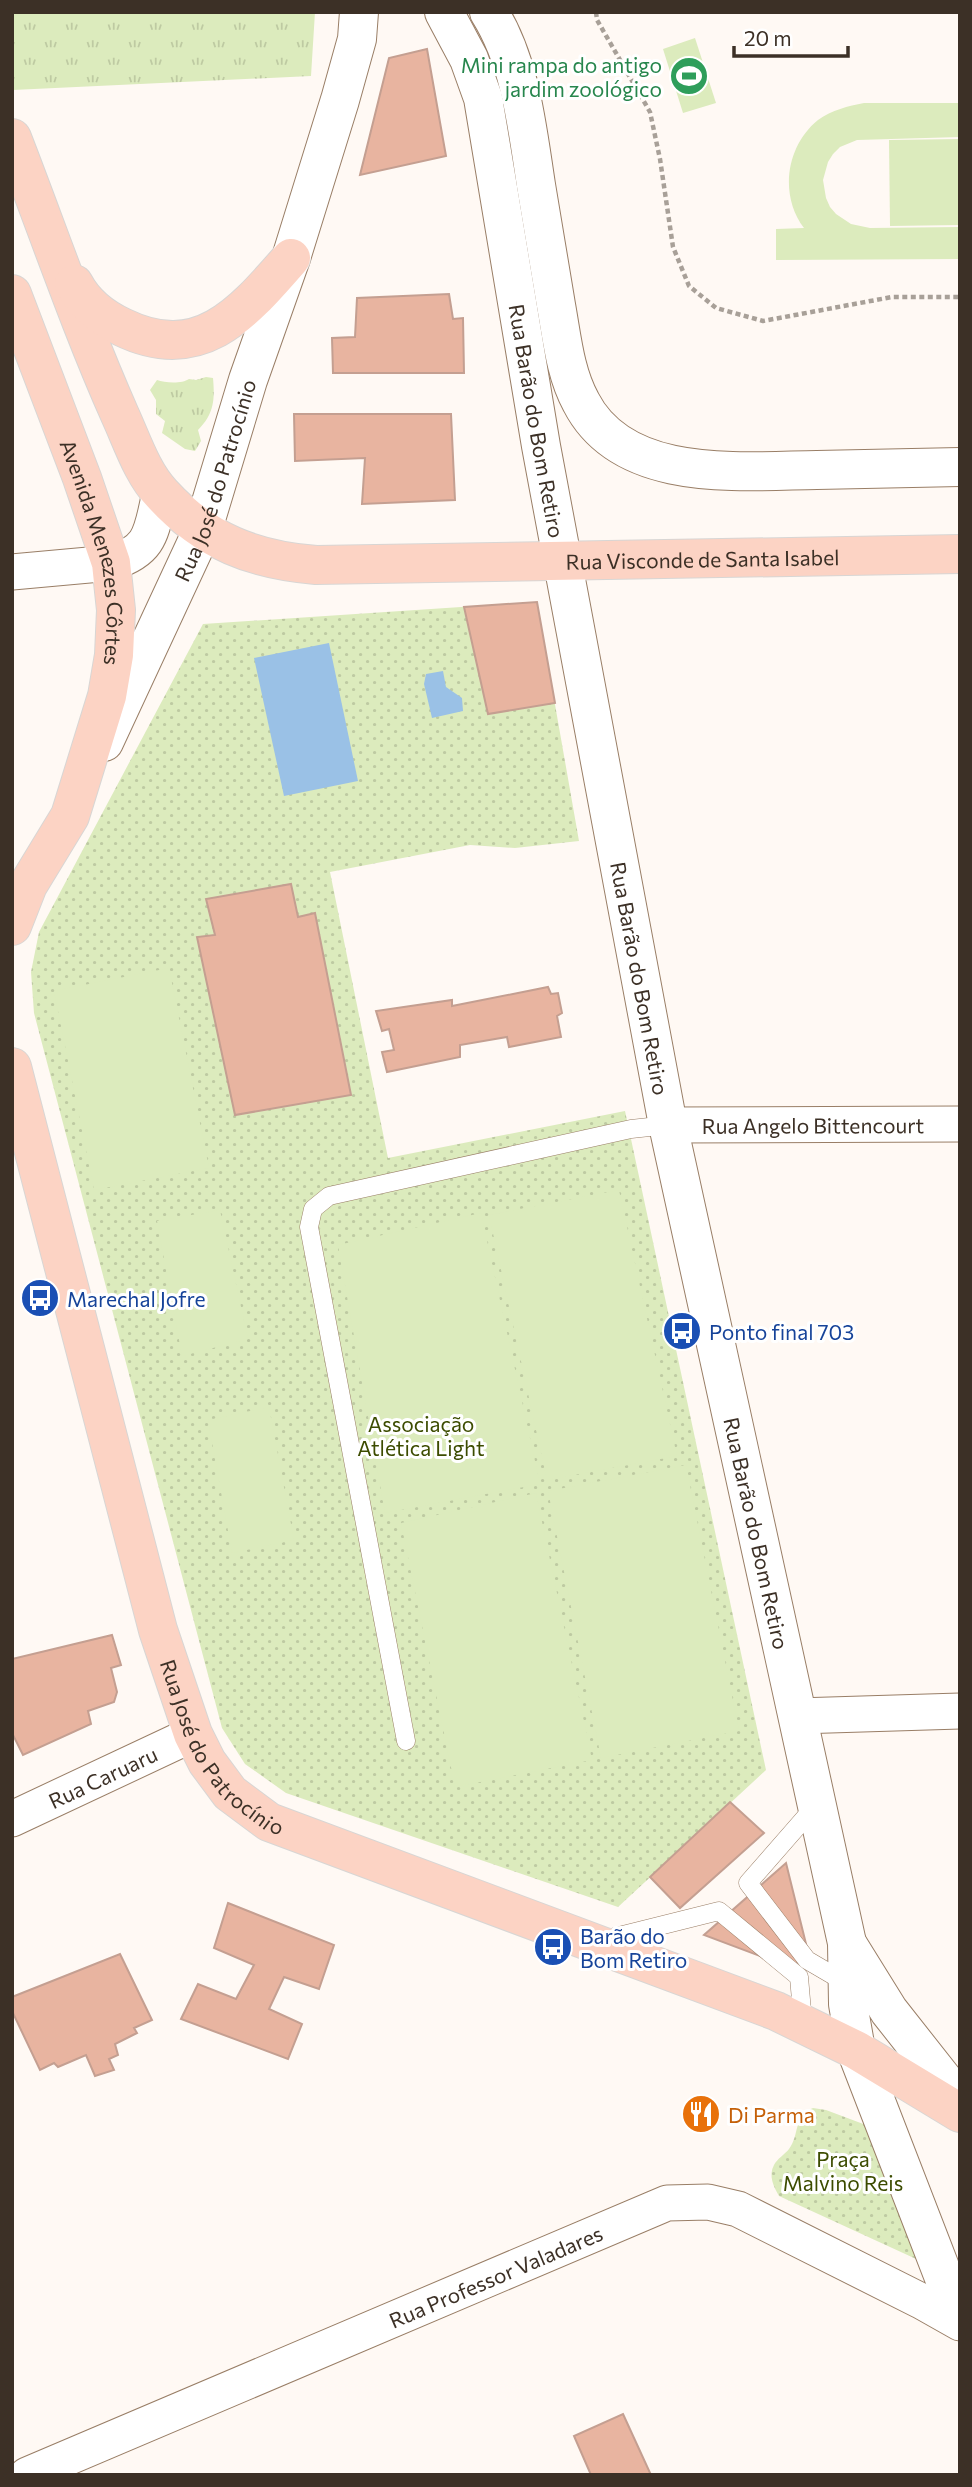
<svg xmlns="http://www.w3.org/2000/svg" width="972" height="2487" font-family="Commissioner,sans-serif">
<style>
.grass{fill:url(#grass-tufts)}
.park{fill:url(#park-dots)}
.garden{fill:#dcebbd}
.water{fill:#9ac1e6}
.building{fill:#e8b4a0;stroke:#c49f91;stroke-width:2}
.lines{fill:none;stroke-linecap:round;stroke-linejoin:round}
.service-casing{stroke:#997e66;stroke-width:19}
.minor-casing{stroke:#997e66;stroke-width:37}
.secondary-casing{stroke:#997e66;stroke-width:40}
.primary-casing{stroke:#d8d6d4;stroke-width:40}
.path{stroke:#a8a098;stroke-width:4.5;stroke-dasharray:5 3.5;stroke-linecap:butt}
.service{stroke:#fff;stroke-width:18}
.minor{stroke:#fff;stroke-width:35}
.secondary{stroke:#fff;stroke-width:38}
.primary{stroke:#fcd3c4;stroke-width:38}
.labels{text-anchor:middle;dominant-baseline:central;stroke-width:6;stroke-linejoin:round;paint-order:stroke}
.leisure-label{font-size:21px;fill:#27864d;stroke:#fff;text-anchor:end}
.street-label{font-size:21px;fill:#3c3026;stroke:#fff}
.transit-label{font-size:21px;fill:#164399;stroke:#fff;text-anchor:start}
.park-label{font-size:21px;fill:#3c4c00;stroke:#fff}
.food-label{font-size:21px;fill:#c56008;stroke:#fff;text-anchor:start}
</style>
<defs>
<pattern id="grass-tufts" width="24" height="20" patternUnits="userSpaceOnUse" patternTransform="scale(1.75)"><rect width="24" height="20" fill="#dcebbd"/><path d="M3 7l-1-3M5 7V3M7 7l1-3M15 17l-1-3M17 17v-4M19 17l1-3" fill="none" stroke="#becaa2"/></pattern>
<pattern id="park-dots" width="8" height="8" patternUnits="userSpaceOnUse" patternTransform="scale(1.75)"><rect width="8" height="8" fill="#dcebbd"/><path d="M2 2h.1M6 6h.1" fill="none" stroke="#becaa2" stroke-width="1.8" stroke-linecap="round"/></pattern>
</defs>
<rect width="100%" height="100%" fill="#fff9f4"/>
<!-- grass -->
<g class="grass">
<polygon points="12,12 315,12 311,76 13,90"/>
<path d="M206,377L213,378C215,400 214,414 198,430L201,441L195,451L185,449L162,433L165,421L156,414V400L150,390L157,380C165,383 182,384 189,379L196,380Z"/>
</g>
<!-- park -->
<g class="park">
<polygon points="537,602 579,841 515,848 470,845 330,872 388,1158 625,1111 766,1770 618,1907 286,1793 245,1764 222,1728 34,1013 31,972 39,932 203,624"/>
<path d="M813,2108L826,2110L882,2131L927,2264L779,2196C774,2187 768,2176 774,2165C777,2159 785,2154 789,2149C800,2135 793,2115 813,2108Z"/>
</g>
<!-- garden -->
<g class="garden">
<polygon points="695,38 716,103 683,113 663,49"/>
<path d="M864,103H960V137L857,140L840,147L833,154L828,162L823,180L826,198L830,207L836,214L851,224L870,228L960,227V259L776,260V229L804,228C779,195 786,146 818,120C832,110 848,106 864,103Z"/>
<polygon points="960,139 960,225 890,226 889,140"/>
<polygon points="169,968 209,1168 94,1190 54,991"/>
<polygon points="619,1190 677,1456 547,1480 489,1215"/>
<polygon points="220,1210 248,1339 182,1356 157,1221"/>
<polygon points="481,1213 540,1484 385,1513 338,1245"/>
<polygon points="269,1407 294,1540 232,1553 208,1420"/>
<polygon points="686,1465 739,1731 601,1758 548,1491"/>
<polygon points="536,1493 592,1760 455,1787 401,1523"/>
</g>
<!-- water -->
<g class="water">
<polygon points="329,643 358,781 284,796 254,658"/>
<polygon points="443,671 446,687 462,698 463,711 432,718 424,684 426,674"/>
</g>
<!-- building -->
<g class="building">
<polygon points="427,49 446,156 360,175 389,58"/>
<polygon points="449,294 453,319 463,318 464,373 333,373 332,338 355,337 357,298"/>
<polygon points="294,414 451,414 455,500 362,504 365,458 295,461"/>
<polygon points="537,602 555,703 488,714 464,607"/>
<polygon points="291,884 298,917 315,913 351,1095 235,1115 197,937 215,935 206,899"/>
<polygon points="548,987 551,994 558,993 562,1013 557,1016 561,1037 509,1047 507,1037 460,1045 460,1057 387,1072 382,1052 394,1050 389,1029 382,1031 376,1011 452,1000 452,1006"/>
<polygon points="112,1635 121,1665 111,1668 117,1692 114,1702 88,1711 91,1724 23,1755 12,1733 12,1659"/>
<polygon points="730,1802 764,1833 680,1908 650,1877"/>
<polygon points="786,1863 808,1952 792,1968 704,1935"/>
<polygon points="228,1903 334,1945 319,1989 284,1977 269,2009 302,2024 288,2059 181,2019 198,1984 236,1999 254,1965 214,1948"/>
<polygon points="120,1954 152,2020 134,2028 137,2033 115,2044 118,2055 109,2059 114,2070 95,2076 86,2055 58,2067 54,2063 40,2070 12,2011 12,1997"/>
<polygon points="623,2414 651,2475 591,2475 574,2436"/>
</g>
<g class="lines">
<defs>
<g id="service">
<polyline points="406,1741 309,1227 313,1209 329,1196 631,1129 668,1125"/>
<polyline points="817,1804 748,1883 807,1960 848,1984"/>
<polyline points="603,1940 719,1911 799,1977 803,2023"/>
</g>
<g id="minor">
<path d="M12,572L111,563C153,550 151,531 160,493"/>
<path id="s1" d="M668,1125L960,1124"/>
<polyline points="797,1716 960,1711"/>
<path id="s2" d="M12,1819L193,1734"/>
<path id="s3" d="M27,2475L667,2203L708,2202L738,2209L921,2301L960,2323"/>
</g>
<g id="secondary">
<path id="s4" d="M444,12L469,59L483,98L541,446L668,1125L847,1943L848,2004L856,2050L960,2319"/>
<path d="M489,12C521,63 527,127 536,185C543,225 549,265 556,305C562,338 565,373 581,402C623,484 740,471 817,470C864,469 912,468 960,467"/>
<path id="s5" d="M104,742L203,529L248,380L291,258L340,100L357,39L359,12"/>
<polyline points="848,1945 889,2011 960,2101"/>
</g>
<g id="primary">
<path id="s6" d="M12,138C48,231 80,325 120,415C132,441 142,473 162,494C206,542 254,560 316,565L960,554"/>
<path d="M74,284C84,303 103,318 122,327C200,365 243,313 291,258"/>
<path id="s7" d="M12,294L82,478L111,563L116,610L114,655L107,696L70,816L28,885L12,926"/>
<path id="s8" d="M12,1067L158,1630L193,1734L207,1762L230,1793L269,1822L776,2011L856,2050L960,2113"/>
</g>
</defs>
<!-- service casing -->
<use href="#service" class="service-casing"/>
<!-- minor casing -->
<use href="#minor" class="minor-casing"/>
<!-- secondary casing -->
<use href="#secondary" class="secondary-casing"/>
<!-- primary casing -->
<use href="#primary" class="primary-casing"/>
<!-- path -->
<polyline class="path" points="596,12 597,20 650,112 660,159 673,247 689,286 716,308 763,321 892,297 960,297"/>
<!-- service -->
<use href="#service" class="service"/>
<!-- minor -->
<use href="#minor" class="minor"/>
<!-- secondary -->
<use href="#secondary" class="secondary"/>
<!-- primary -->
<use href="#primary" class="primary"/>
</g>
<!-- icons -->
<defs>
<symbol id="stadium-disc" viewBox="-11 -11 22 22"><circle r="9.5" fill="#2e9e5b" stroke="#fff"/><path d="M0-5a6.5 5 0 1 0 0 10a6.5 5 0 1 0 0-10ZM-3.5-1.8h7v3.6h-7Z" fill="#fff"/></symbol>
<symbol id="bus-disc" viewBox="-11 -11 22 22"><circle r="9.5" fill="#1a4fb4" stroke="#fff"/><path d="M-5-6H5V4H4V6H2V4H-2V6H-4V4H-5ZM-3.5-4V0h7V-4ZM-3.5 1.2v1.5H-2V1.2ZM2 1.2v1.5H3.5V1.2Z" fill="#fff"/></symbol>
<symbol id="restaurant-disc" viewBox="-11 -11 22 22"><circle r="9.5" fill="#e8710a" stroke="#fff"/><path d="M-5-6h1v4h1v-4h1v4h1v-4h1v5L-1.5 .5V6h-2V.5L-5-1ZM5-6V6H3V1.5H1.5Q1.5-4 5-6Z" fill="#fff"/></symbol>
</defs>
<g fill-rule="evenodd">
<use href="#stadium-disc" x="667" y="54" width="44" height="44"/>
<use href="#bus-disc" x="18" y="1276" width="44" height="44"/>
<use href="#bus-disc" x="660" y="1309" width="44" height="44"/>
<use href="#bus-disc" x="531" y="1925" width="44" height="44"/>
<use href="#restaurant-disc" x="679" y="2092" width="44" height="44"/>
</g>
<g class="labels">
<!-- leisure labels -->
<g class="leisure-label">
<text x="662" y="64">Mini rampa do antigo<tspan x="662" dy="24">jardim zoológico</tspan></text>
</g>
<!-- street labels -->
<g class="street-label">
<text stroke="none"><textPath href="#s4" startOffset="422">Rua Barão do Bom Retiro</textPath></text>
<text stroke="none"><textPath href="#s5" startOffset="285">Rua José do Patrocínio</textPath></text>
<text stroke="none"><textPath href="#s7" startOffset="273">Avenida Menezes Côrtes</textPath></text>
<text stroke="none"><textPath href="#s6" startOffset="948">Rua Visconde de Santa Isabel</textPath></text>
<text stroke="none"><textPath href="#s4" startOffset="989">Rua Barão do Bom Retiro</textPath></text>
<text stroke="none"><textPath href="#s1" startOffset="145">Rua Angelo Bittencourt</textPath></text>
<text stroke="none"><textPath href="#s4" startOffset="1556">Rua Barão do Bom Retiro</textPath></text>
<text stroke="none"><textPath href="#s8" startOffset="719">Rua José do Patrocínio</textPath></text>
<text stroke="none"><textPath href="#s2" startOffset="100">Rua Caruaru</textPath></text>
<text stroke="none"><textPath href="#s3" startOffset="509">Rua Professor Valadares</textPath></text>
</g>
<!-- transit labels -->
<g class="transit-label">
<text x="67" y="1298">Marechal Jofre</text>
<text x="709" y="1331">Ponto final 703</text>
<text x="580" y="1935">Barão do<tspan x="580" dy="24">Bom Retiro</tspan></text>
</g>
<!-- park labels -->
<g class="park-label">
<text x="421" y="1423">Associação<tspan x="421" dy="24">Atlética Light</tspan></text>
<text x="843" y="2158">Praça<tspan x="843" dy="24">Malvino Reis</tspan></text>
</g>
<!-- food labels -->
<g class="food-label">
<text x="728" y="2114">Di Parma</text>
</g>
</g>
<!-- border -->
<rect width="972" height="2487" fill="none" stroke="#3c3026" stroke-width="28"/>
<!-- scale -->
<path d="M734 46v10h114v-10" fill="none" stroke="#3c3026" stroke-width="3.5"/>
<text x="744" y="46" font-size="21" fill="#3c3026" stroke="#ffffff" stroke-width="5" paint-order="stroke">20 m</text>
</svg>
